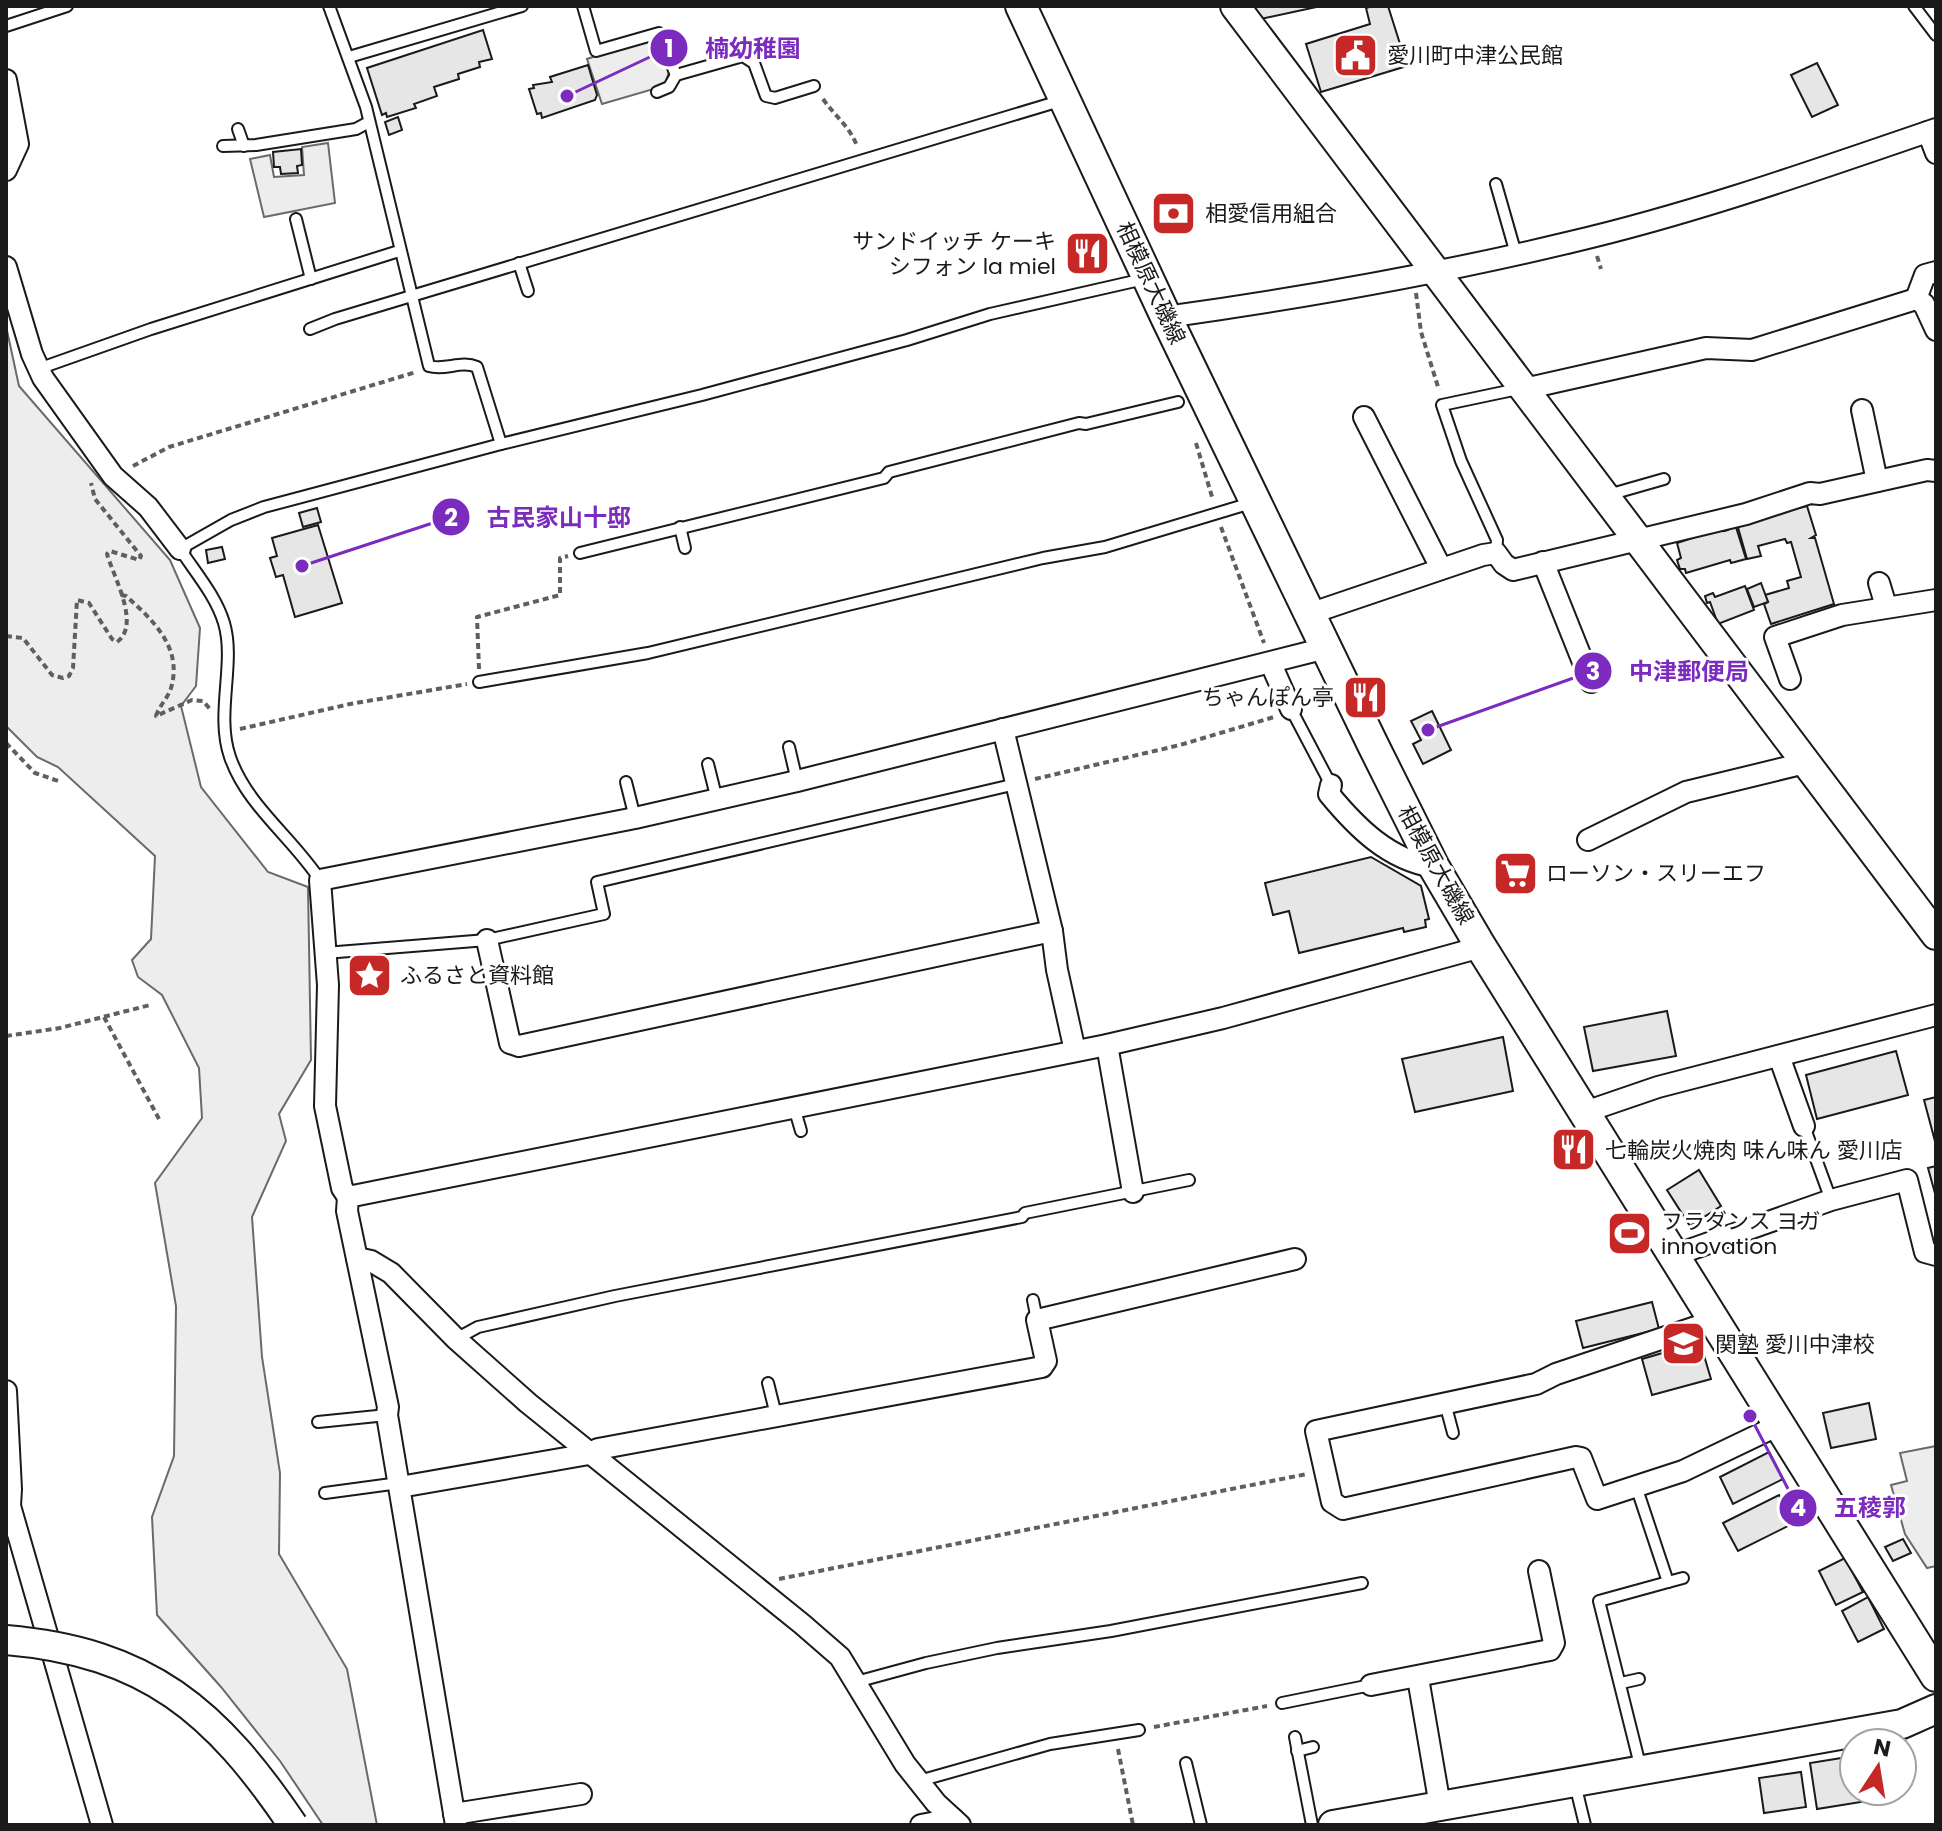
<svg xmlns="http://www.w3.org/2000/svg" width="1942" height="1831" font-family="Poppins,'Noto Sans JP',sans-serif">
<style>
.built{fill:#ededed;stroke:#6a6a6a;stroke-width:2}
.building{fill:#e6e6e6;stroke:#1a1a1a;stroke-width:2}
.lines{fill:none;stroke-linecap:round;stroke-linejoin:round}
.lane-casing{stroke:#1a1a1a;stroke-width:14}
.street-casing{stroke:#1a1a1a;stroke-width:24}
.secondary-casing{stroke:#1a1a1a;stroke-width:32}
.primary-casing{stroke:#1a1a1a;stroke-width:34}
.path{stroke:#5f5f5f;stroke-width:4;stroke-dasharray:6 4;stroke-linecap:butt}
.lane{stroke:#fff;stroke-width:10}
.street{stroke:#fff;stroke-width:20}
.secondary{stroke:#fff;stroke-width:28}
.primary{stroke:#fff;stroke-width:30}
.secondary-bridge-casing{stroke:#1a1a1a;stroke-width:32;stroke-linecap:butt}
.secondary-bridge{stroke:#fff;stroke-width:28}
.labels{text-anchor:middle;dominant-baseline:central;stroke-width:6;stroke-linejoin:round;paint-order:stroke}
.poi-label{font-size:22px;fill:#1a1a1a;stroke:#fff;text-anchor:start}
.street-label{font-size:22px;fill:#1a1a1a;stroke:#fff}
.leader{fill:none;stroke:#7b2cbf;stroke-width:3}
.callout-dot{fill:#7b2cbf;stroke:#fff;stroke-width:3}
.mark-label{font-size:24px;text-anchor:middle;font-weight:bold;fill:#fff}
.callout-label{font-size:24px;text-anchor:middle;font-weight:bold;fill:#7b2cbf;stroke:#fff;stroke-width:6;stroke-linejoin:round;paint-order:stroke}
</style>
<rect width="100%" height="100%" fill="#fff"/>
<!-- built -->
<g class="built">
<polygon points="646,39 657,42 669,72 664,86 602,104 587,59"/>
<polygon points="328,143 335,203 264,217 250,159 270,155 274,177 304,175 302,147"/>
<polygon points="6,326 19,386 170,560 200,628 196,686 181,706 201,787 268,872 308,887 311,1060 279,1114 286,1141 252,1217 262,1357 280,1473 279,1554 347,1669 377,1825 323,1825 280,1761 221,1687 157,1615 152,1517 174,1456 176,1306 155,1183 202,1118 199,1068 162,995 138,977 132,960 151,939 155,856 58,767 37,757 6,726"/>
<polygon points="1936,1446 1936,1566 1927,1568 1905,1534 1891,1485 1907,1481 1900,1453"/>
</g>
<!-- building -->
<g class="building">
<polygon points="1253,6 1321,6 1256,20"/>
<polygon points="1373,6 1388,6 1407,66 1321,92 1306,44 1370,24 1366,8"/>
<polygon points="483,30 492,59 479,62 480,67 458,74 459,79 434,87 437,96 414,104 416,108 387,117 386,113 382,115 367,68"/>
<polygon points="1817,63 1838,105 1812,117 1791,75"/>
<polygon points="588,65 597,95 595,100 542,118 541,113 537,114 529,89 534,88 533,85 552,82 550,77"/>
<polygon points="398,117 402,130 389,135 385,122"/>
<polygon points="301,149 302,165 297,166 298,173 281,174 280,167 274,167 273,152"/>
<polygon points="1807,506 1816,535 1811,538 1815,538 1834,604 1771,624 1764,604 1768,602 1765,595 1789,588 1787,581 1801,577 1791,542 1787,543 1785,539 1758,546 1761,556 1747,559 1737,524"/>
<polygon points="317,508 321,522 303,527 299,513"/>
<polygon points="1735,524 1746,559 1731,563 1730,560 1686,573 1685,569 1680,569 1677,560 1681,558 1677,543 1723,528 1724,531 1728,530 1728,527"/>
<polygon points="318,525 342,603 295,617 283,575 276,577 270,558 277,556 272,538"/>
<polygon points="222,547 225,559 208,563 206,550"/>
<polygon points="1761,583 1768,602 1754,607 1747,589"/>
<polygon points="1745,586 1754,610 1718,624 1710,602 1707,603 1705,596 1713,593 1715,597"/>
<polygon points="1432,711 1451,750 1423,764 1413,744 1421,740 1411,721"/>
<polygon points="1371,857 1421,886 1429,919 1425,920 1426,927 1404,932 1403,928 1299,953 1289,911 1273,915 1265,883"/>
<polygon points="1667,1011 1676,1056 1593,1071 1584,1027"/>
<polygon points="1503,1037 1513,1091 1415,1112 1402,1059"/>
<polygon points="1896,1051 1908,1095 1817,1119 1806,1075"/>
<polygon points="1936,1097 1936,1145 1924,1100"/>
<polygon points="1936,1166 1936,1197 1928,1168"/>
<polygon points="1699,1170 1721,1206 1690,1226 1667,1190"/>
<polygon points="1652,1302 1659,1329 1583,1348 1576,1321"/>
<polygon points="1700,1342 1711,1379 1652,1395 1642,1359"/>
<polygon points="1869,1403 1876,1439 1831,1448 1823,1413"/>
<polygon points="1769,1452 1783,1479 1733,1504 1720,1477"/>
<polygon points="1779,1495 1794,1523 1738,1551 1723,1523"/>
<polygon points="1903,1539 1911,1553 1893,1561 1885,1547"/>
<polygon points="1845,1558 1863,1592 1836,1605 1819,1571"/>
<polygon points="1868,1597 1884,1629 1858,1642 1842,1611"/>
<polygon points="1854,1756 1854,1791 1859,1791 1861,1802 1817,1809 1810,1763"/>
<polygon points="1801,1772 1806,1807 1764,1813 1759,1778"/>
</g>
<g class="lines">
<defs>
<g id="lane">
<path d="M329,6L366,107L429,366C445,371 461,360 477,367L501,444"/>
<polyline points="583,6 596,51 659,33 676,75 743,56 754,63 766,96 775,98 814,86"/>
<polyline points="1914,6 1936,35"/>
<polyline points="6,26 67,6"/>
<polyline points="349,57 522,6"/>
<polyline points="657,92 669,87 676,75"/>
<polyline points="238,129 244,146"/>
<polyline points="223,146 256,145 356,129 369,122"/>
<polyline points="1496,184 1516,254"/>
<polyline points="296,219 311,279"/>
<polyline points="519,263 528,291"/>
<polyline points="310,329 335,319 1063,100"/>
<polyline points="38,369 151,329 399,251"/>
<polyline points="1608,495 1664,479"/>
<polyline points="680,527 685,548"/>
<polyline points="580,553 884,478 889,472 1079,423 1086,424 1178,402"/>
<polyline points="1496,553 1497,540 1461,461 1442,405 1518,389"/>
<polyline points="479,682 648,653 1043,558 1105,547 1251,503"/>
<polyline points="1291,709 1331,785"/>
<polyline points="789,747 797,781"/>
<polyline points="708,764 717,800"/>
<polyline points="626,782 635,818"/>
<path d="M320,880C292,837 247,806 230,757C215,714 236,663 224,623C216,596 195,572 180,549L231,520L264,507L501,444L702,395L907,340L990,314L1144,279"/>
<polyline points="325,953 487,940 604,914 597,882 1016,784"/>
<polyline points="794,1107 801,1131"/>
<polyline points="1804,1126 1831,1200"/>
<polyline points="1033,1300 1037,1320"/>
<polyline points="456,1339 478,1327 615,1296 1022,1217 1025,1213 1189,1180"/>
<polyline points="768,1383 776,1415"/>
<polyline points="1445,1403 1453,1433"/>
<polyline points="318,1422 387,1415"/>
<polyline points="1636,1486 1668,1582 1599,1601 1641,1769"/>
<polyline points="325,1493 399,1483"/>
<polyline points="1668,1582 1683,1578"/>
<polyline points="856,1682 926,1663 997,1648 1111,1631 1362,1583"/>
<polyline points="1621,1683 1639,1679"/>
<polyline points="1282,1703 1371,1685"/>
<polyline points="1295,1737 1312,1825"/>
<polyline points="1297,1751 1313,1747"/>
<polyline points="1186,1763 1201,1825"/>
<polyline points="919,1781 1050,1744 1139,1730"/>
<polyline points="1575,1784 1585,1825"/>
</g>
<g id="street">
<polyline points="6,80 18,144 6,170"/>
<polyline points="1928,132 1936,153"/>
<polyline points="6,267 32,354 43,378 113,476 148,507 180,549"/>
<polyline points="1916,299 1924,304 1936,330"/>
<path d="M1166,317C1302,298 1438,274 1571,242C1695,213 1816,170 1936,129"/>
<polyline points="1524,389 1706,348 1752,350 1916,299 1925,275 1936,272"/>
<polyline points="1862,410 1877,481"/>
<polyline points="1364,417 1441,568"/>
<polyline points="1543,562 1591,682"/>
<polyline points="1879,583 1886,606"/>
<polyline points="1309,614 1483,555 1496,553 1504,564 1513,570 1746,514 1810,493 1820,494 1927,470 1936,471"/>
<polyline points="1271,664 1291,709"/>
<polyline points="1790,679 1775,637 1842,615 1936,600"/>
<polyline points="1003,729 1052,931 1057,970 1075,1051"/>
<path d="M1331,785L1329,794C1357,828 1389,860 1434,867"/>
<polyline points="1588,840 1686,792 1805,763"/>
<polyline points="487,940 510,1043 519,1046 1052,931"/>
<polyline points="1107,1045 1133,1192"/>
<polyline points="1779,1056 1804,1126"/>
<polyline points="1585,1112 1658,1087 1936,1015"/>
<polyline points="348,1197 342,1188 325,1106 328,985 320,880 635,818 797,781 1326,648"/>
<polyline points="1675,1255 1831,1200 1907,1180 1925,1252 1936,1255"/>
<polyline points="357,1258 371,1261 391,1273 456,1339 528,1403 802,1624 840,1657 905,1764 936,1803 960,1825"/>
<polyline points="1714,1321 1556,1374 1536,1384 1316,1431 1332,1502 1343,1509 1576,1457 1581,1458 1597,1499 1683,1471 1779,1425"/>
<polyline points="6,1391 11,1489 10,1506 6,1506"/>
<polyline points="400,1487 589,1454 598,1449 1042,1367 1046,1361 1037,1320 1295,1259"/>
<polyline points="10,1506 102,1825"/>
<polyline points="1418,1678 1440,1806"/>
<polyline points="1371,1685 1550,1650 1554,1643 1539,1571"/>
<polyline points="454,1814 581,1794"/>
<polyline points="456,1825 387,1415 388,1407 347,1211 348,1197 1107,1045 1223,1018 1481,947"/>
<polyline points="921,1825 953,1819"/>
</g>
<g id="secondary">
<polyline points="1235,6 1936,935"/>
<polyline points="1333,1825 1902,1724 1936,1709"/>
</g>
<polyline id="primary" points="1021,6 1166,317 1374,747 1434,867 1481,947 1936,1676"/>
</defs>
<!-- lane casing -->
<use href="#lane" class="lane-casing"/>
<!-- street casing -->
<use href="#street" class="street-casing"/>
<!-- secondary casing -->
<use href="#secondary" class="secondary-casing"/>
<!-- primary casing -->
<use href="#primary" class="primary-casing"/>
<!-- path -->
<g class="path">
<path d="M823,99C835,116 850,127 857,146"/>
<polyline points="1597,256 1601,269"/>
<polyline points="1416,293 1421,332 1439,390"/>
<polyline points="1196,443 1213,500"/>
<polyline points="133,466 169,447 416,372"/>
<polyline points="1221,527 1264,643"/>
<path d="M121,595L126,596C153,620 183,648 171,688C168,698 159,706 156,716L192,700L203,701L210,709"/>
<path d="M6,636L23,638L52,675L63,678L69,676L73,668L77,600L89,603L112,639L117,642C141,625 114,578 107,554L110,551L139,560L141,556L95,499L91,483"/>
<polyline points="479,669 477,617 560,595 560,558 568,556"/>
<polyline points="240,729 350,704 467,684"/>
<polyline points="6,743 35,773 58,781"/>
<polyline points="1035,779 1180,745 1274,717"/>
<polyline points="104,1017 159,1119"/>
<polyline points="6,1036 60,1028 150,1005"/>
<polyline points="779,1579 1307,1474"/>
<polyline points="1154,1727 1267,1706"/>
<polyline points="1118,1749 1133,1825"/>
</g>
<!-- lane -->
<use href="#lane" class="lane"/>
<!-- street -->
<use href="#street" class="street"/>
<!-- secondary -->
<use href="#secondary" class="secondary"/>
<!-- primary -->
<use href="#primary" class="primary"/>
<defs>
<path id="secondary-bridge" d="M6,1640C148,1652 216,1711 293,1825"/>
</defs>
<!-- secondary-bridge casing -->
<use href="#secondary-bridge" class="secondary-bridge-casing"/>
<!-- secondary-bridge -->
<use href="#secondary-bridge" class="secondary-bridge"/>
</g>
<!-- icons -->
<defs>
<symbol id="civic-square" viewBox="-11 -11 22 22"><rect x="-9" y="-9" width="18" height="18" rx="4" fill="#c62828" stroke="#fff"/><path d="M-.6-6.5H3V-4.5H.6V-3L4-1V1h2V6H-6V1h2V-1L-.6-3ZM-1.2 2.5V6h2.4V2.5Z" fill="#fff"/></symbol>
<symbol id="bank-square" viewBox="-11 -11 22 22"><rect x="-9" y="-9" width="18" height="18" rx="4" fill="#c62828" stroke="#fff"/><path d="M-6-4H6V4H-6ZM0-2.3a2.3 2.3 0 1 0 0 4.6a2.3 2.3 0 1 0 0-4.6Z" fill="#fff"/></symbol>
<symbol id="restaurant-square" viewBox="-11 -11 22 22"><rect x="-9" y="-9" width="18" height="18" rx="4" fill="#c62828" stroke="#fff"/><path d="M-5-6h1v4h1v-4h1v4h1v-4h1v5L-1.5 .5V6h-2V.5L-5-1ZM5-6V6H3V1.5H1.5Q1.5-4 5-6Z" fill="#fff"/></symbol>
<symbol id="supermarket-square" viewBox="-11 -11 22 22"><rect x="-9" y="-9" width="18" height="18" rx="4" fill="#c62828" stroke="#fff"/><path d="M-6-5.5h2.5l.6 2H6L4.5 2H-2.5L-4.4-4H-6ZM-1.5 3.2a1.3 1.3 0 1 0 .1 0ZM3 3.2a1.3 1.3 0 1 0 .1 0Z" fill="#fff"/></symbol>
<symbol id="sight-square" viewBox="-11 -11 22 22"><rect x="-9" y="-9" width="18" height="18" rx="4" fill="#c62828" stroke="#fff"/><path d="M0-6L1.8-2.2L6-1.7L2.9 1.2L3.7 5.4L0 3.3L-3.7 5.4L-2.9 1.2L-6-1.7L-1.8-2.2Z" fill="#fff"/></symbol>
<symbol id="stadium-square" viewBox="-11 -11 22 22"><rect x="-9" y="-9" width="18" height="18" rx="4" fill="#c62828" stroke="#fff"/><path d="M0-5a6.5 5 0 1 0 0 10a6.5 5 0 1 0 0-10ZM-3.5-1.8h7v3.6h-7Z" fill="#fff"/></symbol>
<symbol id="school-square" viewBox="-11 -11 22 22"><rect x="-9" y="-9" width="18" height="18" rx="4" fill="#c62828" stroke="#fff"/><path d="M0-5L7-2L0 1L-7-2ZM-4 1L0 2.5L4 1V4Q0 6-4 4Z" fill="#fff"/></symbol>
</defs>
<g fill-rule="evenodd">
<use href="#civic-square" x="1330" y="30" width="51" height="51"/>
<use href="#bank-square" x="1148" y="188" width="51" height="51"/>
<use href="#restaurant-square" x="1062" y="228" width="51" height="51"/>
<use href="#restaurant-square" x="1340" y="672" width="51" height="51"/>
<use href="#supermarket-square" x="1490" y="848" width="51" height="51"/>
<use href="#sight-square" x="344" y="950" width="51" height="51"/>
<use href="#restaurant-square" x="1548" y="1124" width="51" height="51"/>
<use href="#stadium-square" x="1604" y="1208" width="51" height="51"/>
<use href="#school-square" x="1658" y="1318" width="51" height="51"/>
</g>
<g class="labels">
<!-- poi labels -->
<g class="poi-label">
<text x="1387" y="55">愛川町中津公民館</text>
<text x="1205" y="213">相愛信用組合</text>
<text x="1056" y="241" text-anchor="end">サンドイッチ ケーキ<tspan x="1056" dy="25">シフォン la miel</tspan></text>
<text x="1334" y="697" text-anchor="end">ちゃんぽん亭</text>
<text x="1546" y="873">ローソン・スリーエフ</text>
<text x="400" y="975">ふるさと資料館</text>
<text x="1605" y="1150">七輪炭火焼肉 味ん味ん 愛川店</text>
<text x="1661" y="1221">フラダンス ヨガ<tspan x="1661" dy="25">innovation</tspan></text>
<text x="1715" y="1344">関塾 愛川中津校</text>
</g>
<!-- street labels -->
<g class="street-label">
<text transform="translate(1151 283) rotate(65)">相模原大磯線</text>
<text transform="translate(1436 865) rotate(61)">相模原大磯線</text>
</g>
</g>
<!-- callouts -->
<path class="leader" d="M567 96L669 48M302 566L451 517M1428 730L1593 671M1750 1416L1798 1508"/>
<g class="callout-dot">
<circle cx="567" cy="96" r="8"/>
<circle cx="302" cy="566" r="8"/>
<circle cx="1428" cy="730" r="8"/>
<circle cx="1750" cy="1416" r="8"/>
<circle cx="669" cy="48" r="20"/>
<circle cx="451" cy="517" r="20"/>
<circle cx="1593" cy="671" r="20"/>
<circle cx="1798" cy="1508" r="20"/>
</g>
<g class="mark-label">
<text x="669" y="57">1</text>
<text x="451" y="526">2</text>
<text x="1593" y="680">3</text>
<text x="1798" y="1516">4</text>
</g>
<g class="callout-label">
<text x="753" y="57">楠幼稚園</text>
<text x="559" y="526">古民家山十邸</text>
<text x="1689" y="680">中津郵便局</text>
<text x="1870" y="1516">五稜郭</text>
</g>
<!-- border -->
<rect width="1942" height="1831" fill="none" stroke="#1a1a1a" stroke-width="16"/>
<!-- north arrow -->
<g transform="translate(1878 1767) rotate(12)"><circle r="38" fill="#ffffff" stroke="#a3a3a3" stroke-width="2"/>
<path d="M0-6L14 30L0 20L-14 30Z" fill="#c62828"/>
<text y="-12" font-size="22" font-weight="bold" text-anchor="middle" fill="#1a1a1a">N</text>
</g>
</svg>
